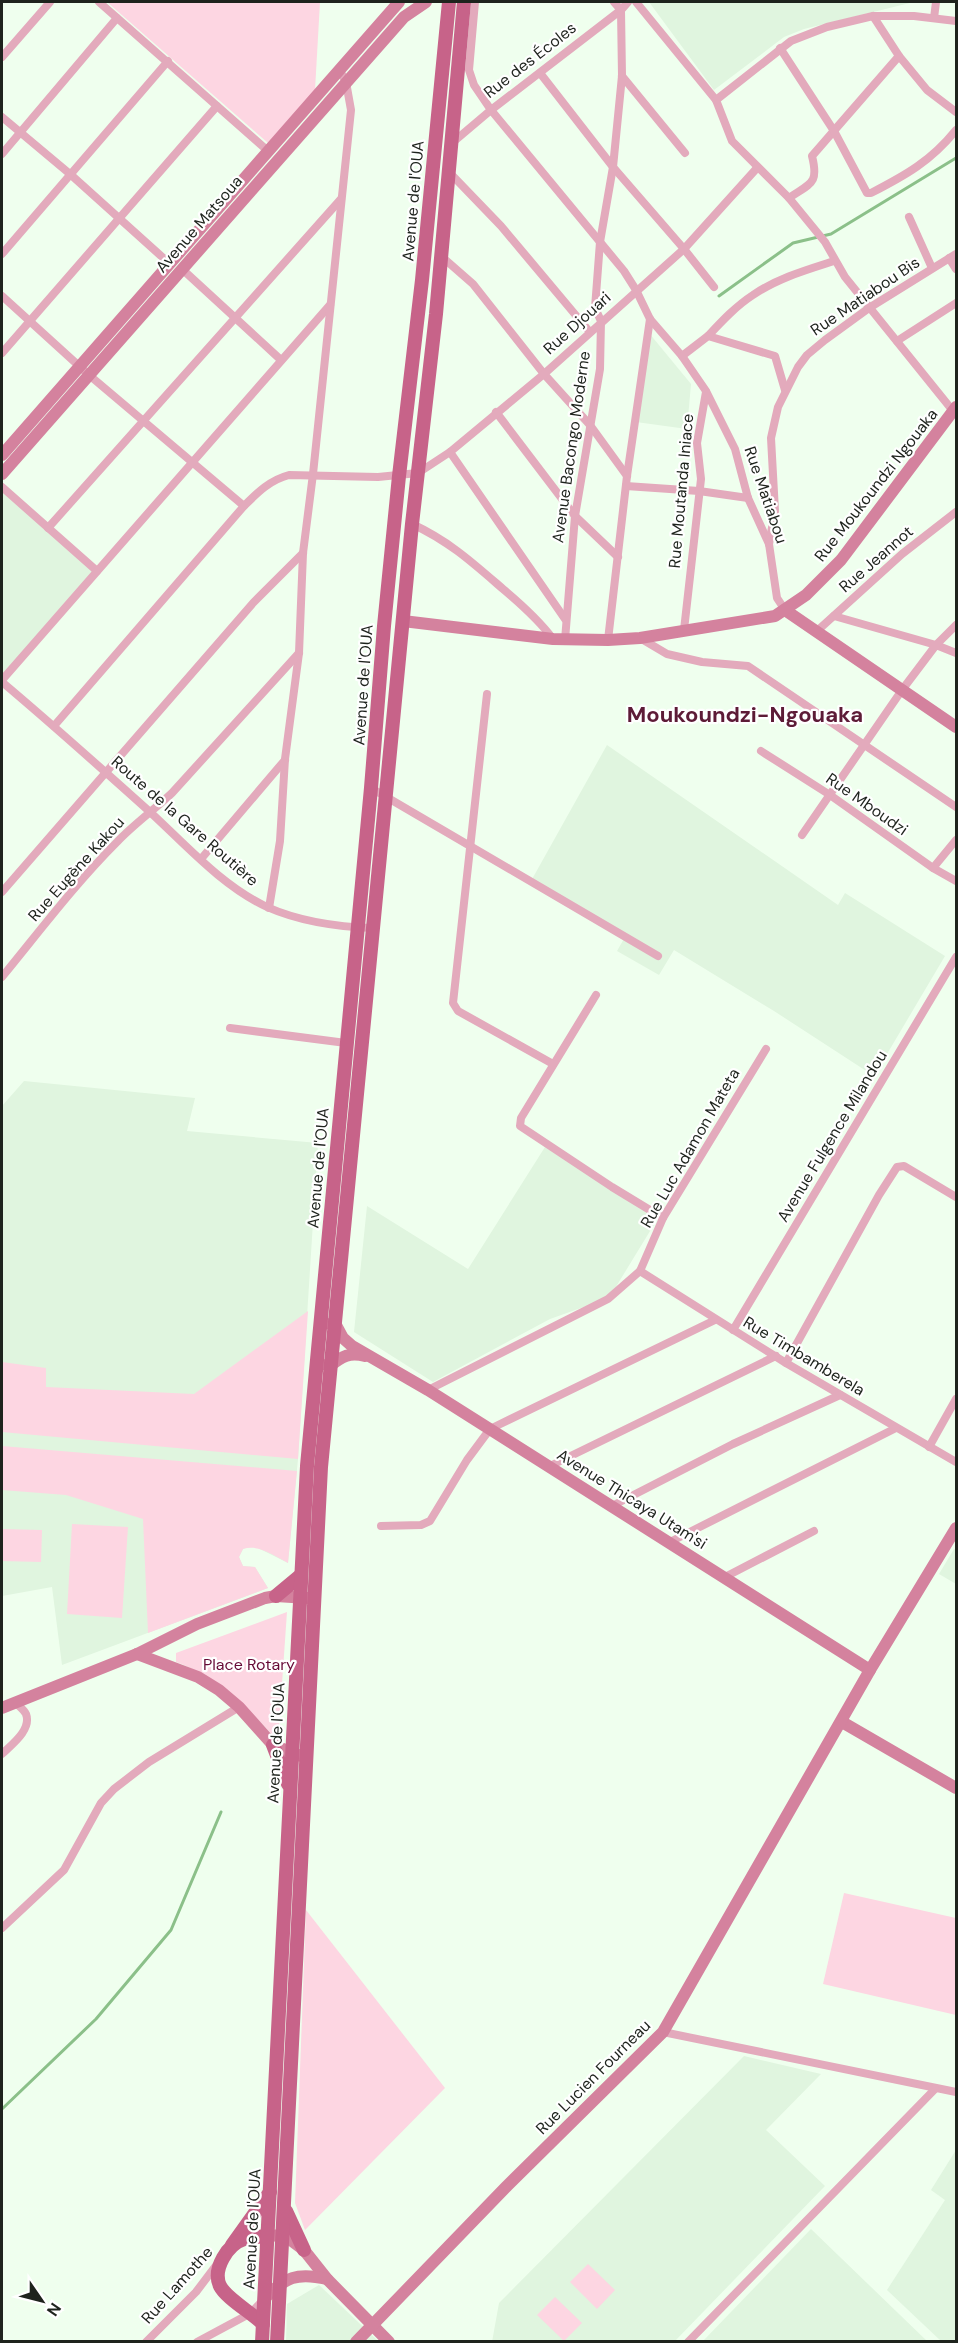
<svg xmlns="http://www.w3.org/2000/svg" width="958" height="2343" font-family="'DM Sans',sans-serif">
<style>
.built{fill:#e0f5df}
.green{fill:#fdd6e2}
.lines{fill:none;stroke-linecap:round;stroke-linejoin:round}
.stream{stroke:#8bc089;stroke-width:3}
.street{stroke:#e3aabc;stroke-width:8}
.secondary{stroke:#d4829e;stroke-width:12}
.primary{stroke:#c76389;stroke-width:14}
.labels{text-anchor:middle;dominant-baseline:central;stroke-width:4.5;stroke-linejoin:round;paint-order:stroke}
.street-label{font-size:16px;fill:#1e231d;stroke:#fff}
.park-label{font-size:16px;fill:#660b37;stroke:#fff}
.district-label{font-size:22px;font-weight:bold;fill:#5d1b37;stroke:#fff}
</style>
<rect width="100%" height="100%" fill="#efffee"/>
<!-- built -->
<g class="built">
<polygon points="649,2 914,2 804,29 784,37 714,90"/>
<polygon points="649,333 691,384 687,429 636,422"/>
<polygon points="2,487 97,571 2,680"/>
<polygon points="607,745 838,905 845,893 945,956 874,1076 774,1011 674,950 659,975 617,951 625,937 531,881"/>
<polygon points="24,1081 195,1098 187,1131 318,1143 298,1459 288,1563 258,1548 251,1546 243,1549 239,1557 243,1566 255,1567 268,1588 62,1665 52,1587 2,1596 2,1106"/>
<polygon points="545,1147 658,1218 614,1290 606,1299 550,1319 433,1382 354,1332 367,1206 468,1269"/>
<polygon points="954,1549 956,1550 956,1584 939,1574"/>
<polygon points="744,2056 821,2074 766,2130 825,2186 675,2341 492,2342 499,2303"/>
<polygon points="956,2150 956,2341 941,2341 887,2290 945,2200 931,2190"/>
<polygon points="811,2229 927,2341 703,2341"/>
<polygon points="319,2285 378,2341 286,2342 287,2304"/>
</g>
<!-- green -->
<g class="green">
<polygon points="107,2 320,2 315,90 268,143"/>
<polygon points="308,1311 298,1459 2,1432 2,1362 46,1368 46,1387 194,1394"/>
<path d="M2,1446L297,1471L288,1563C274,1556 259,1544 243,1549L239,1557L243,1566L255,1567L268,1588L148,1633L143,1519L66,1495L2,1490Z"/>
<polygon points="72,1524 128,1527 122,1618 67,1614"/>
<polygon points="2,1529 42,1530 41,1562 2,1561"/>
<path d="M287,1612L278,1741C247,1708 220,1678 176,1662V1653Z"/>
<polygon points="844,1893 956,1918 956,2015 823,1984"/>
<polygon points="306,1910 445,2088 305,2230 295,2203"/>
<polygon points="588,2264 615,2290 597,2309 570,2282"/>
<polygon points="555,2297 582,2323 564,2341 537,2315"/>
</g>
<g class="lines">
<!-- stream -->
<g class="stream">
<polyline points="719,296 793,243 831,234 956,158"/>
<polyline points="2,2109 96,2019 171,1930 221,1812"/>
</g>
<!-- street -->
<g class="street">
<polyline points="99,2 268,151"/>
<polyline points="475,2 469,70 474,85 491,110 624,271 636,290 650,319 682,356 706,391 735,449 748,498 769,544 777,598 785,610"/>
<path d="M636,2L716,100L732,141L789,198C811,183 819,184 812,156L899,56L873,16"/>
<polyline points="934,18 936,2"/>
<path d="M780,48L834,131L867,193H871C906,175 931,161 956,130"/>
<polyline points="899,56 927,90 956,112"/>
<polyline points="2,57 50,2"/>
<polyline points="540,73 613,167 684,249 714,287"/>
<polyline points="622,76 685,153"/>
<polyline points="716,100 791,41 827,27 873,16 914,16 956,21"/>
<polyline points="2,117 70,174 170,264"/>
<polyline points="452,143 491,110 621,10 628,2"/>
<polyline points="2,154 117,18"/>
<polyline points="449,172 501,226 589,331"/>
<polyline points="789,198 825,242 845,277 953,411"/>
<polyline points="909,217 932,268"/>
<polyline points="2,254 168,61"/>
<polyline points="441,256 473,284 544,374 590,425 627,476"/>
<polyline points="949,258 956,269"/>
<polyline points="182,269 281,360"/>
<polyline points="2,296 89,375 244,506"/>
<path d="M708,336C722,321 736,306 753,295C778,278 806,270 834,261"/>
<polyline points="897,341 956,303"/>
<polyline points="2,353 217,106"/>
<polyline points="682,356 708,336 775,356 785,390"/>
<polyline points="496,412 575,516 618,557"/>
<polyline points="450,452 565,619"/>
<polyline points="626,486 699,491 748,498"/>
<polyline points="2,487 97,571"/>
<path d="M412,524C449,541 473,563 503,589C522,605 539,620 553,639"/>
<polyline points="48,528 341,199"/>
<polyline points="769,544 775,511 771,438 778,407 798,367 807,355 825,340 869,308 956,254"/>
<polyline points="834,616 936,645 956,653"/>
<polyline points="684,630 701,479 697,443 706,392"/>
<polyline points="817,631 902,554 956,512"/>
<polyline points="640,638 667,654 702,662 748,666 956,807"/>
<polyline points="565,640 575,516 600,369 601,321 595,308 600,242 613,167 622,76 621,10 614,2"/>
<polyline points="608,640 627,476 650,319"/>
<polyline points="2,680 330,305"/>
<path d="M2,682C52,724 101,768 150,812C186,845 222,886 267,907C301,922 337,927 374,928"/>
<polyline points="487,694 453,1003 458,1011 553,1064"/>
<path d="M54,726L244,506C258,492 270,480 289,475L378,477L418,473L450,452L544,374L684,249L757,168"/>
<polyline points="761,751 830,795 933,868 956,881"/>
<polyline points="371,788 658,956"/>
<polyline points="802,835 902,690 936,645 956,625"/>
<polyline points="201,859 285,760"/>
<polyline points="933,868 956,840"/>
<polyline points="2,892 253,603 303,553"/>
<polyline points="269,908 280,841 285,759 299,653 303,553 313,474 351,110 346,82 339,69"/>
<path d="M2,977C39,932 75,884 117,842C134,824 154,810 172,793L299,653"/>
<polyline points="596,995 521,1118 520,1126 612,1187 663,1218"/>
<polyline points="230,1028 346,1043"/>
<polyline points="640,1271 786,1363 956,1462"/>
<polyline points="733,1330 956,957"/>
<polyline points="786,1363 879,1195 897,1167 904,1166 956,1197"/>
<polyline points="428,1390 608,1299 640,1271 663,1218 766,1049"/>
<polyline points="929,1447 956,1399"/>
<polyline points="548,1467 776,1356"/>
<polyline points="612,1506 733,1444 840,1395"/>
<polyline points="381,1526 421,1525 430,1521 467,1460 490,1429 715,1320"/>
<polyline points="670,1542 896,1428"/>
<polyline points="725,1577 814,1531"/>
<path d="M2,1754C11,1745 32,1730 26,1714C24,1710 19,1706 16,1703"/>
<polyline points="2,1928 64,1870 101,1803 114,1789 149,1762 239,1707"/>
<polyline points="663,2032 956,2092"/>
<polyline points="146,2342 196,2292 218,2263"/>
<polyline points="197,2342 251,2313 264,2299"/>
<polyline points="688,2342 935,2089"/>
</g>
<!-- secondary -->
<g class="secondary">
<polyline points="2,455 399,2"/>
<polyline points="2,474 404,17 426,2"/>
<polyline points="785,610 956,727"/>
<polyline points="403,621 553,639 608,640 640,638 775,616 806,595 841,560 956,407"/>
<polyline points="330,1324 336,1325 343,1338 352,1346 428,1390 870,1670"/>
<path d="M326,1365L330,1366C342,1356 350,1352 365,1356"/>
<polyline points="137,1654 198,1677 219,1690 239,1707 273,1745 301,1756"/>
<polyline points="2,1708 137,1654 197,1624 265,1598 276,1596 308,1598"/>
<polyline points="842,1722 956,1788"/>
<polyline points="267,2236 284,2235 304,2250 327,2279 389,2342"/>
<path d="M264,2299C285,2277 297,2272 327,2279"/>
<polyline points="356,2342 507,2186 663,2032 870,1670 956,1528"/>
</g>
<!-- primary -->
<g class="primary">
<polyline points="276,1596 300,1576"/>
<polyline points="273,1745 288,1784"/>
<polyline points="286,2211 304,2250"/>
<polyline points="232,2245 270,2192"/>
<path d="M263,2324C252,2313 226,2298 220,2286C212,2269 228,2244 244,2239C251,2237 260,2237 267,2236"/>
<polyline points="262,2342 307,1466 371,788 384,626 399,476 422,280 449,2"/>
<polyline points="277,2342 321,1467 412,524 436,314 464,2"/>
</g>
</g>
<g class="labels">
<!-- street labels -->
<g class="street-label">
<text transform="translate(530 60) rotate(-38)">Rue des Écoles</text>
<text transform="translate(413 201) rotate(-85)">Avenue de l'OUA</text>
<text transform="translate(199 224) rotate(-49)">Avenue Matsoua</text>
<text transform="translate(865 296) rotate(-34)">Rue Matiabou Bis</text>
<text transform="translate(577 323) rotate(-42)">Rue Djouari</text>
<text transform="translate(571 447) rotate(-82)">Avenue Bacongo Moderne</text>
<text transform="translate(876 485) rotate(-52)">Rue Moukoundzi Ngouaka</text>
<text transform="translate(681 491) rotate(-85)">Rue Moutanda Iniace</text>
<text transform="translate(766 495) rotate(71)">Rue Matiabou</text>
<text transform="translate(876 559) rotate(-41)">Rue Jeannot</text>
<text transform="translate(363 685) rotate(-86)">Avenue de l'OUA</text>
<text transform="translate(867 804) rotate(35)">Rue Mboudzi</text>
<text transform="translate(185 821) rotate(41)">Route de la Gare Routière</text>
<text transform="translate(76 869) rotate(-48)">Rue Eugène Kakou</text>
<text transform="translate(832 1136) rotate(-59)">Avenue Fulgence Milandou</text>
<text transform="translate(690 1148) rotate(-60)">Rue Luc Adamon Mateta</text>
<text transform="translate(318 1168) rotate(-85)">Avenue de l'OUA</text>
<text transform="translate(804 1356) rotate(31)">Rue Timbamberela</text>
<text transform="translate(632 1499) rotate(32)">Avenue Thicaya Utam'si</text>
<text transform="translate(276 1743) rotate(-87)">Avenue de l'OUA</text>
<text transform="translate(593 2077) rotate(-45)">Rue Lucien Fourneau</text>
<text transform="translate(252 2229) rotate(-87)">Avenue de l'OUA</text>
<text transform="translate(177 2285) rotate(-48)">Rue Lamothe</text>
</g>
<!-- park labels -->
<g class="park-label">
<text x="249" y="1664">Place Rotary</text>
</g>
<!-- district labels -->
<g class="district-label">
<text x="745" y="714">Moukoundzi-Ngouaka</text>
</g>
</g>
<!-- border -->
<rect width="958" height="2343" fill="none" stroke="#1e231d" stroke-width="6"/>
<!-- north arrow -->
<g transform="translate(42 2301) rotate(125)" stroke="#ffffff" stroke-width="4.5" paint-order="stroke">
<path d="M0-4.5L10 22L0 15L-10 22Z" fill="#1e231d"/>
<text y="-9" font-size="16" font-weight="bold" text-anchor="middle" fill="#1e231d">N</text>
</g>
</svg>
